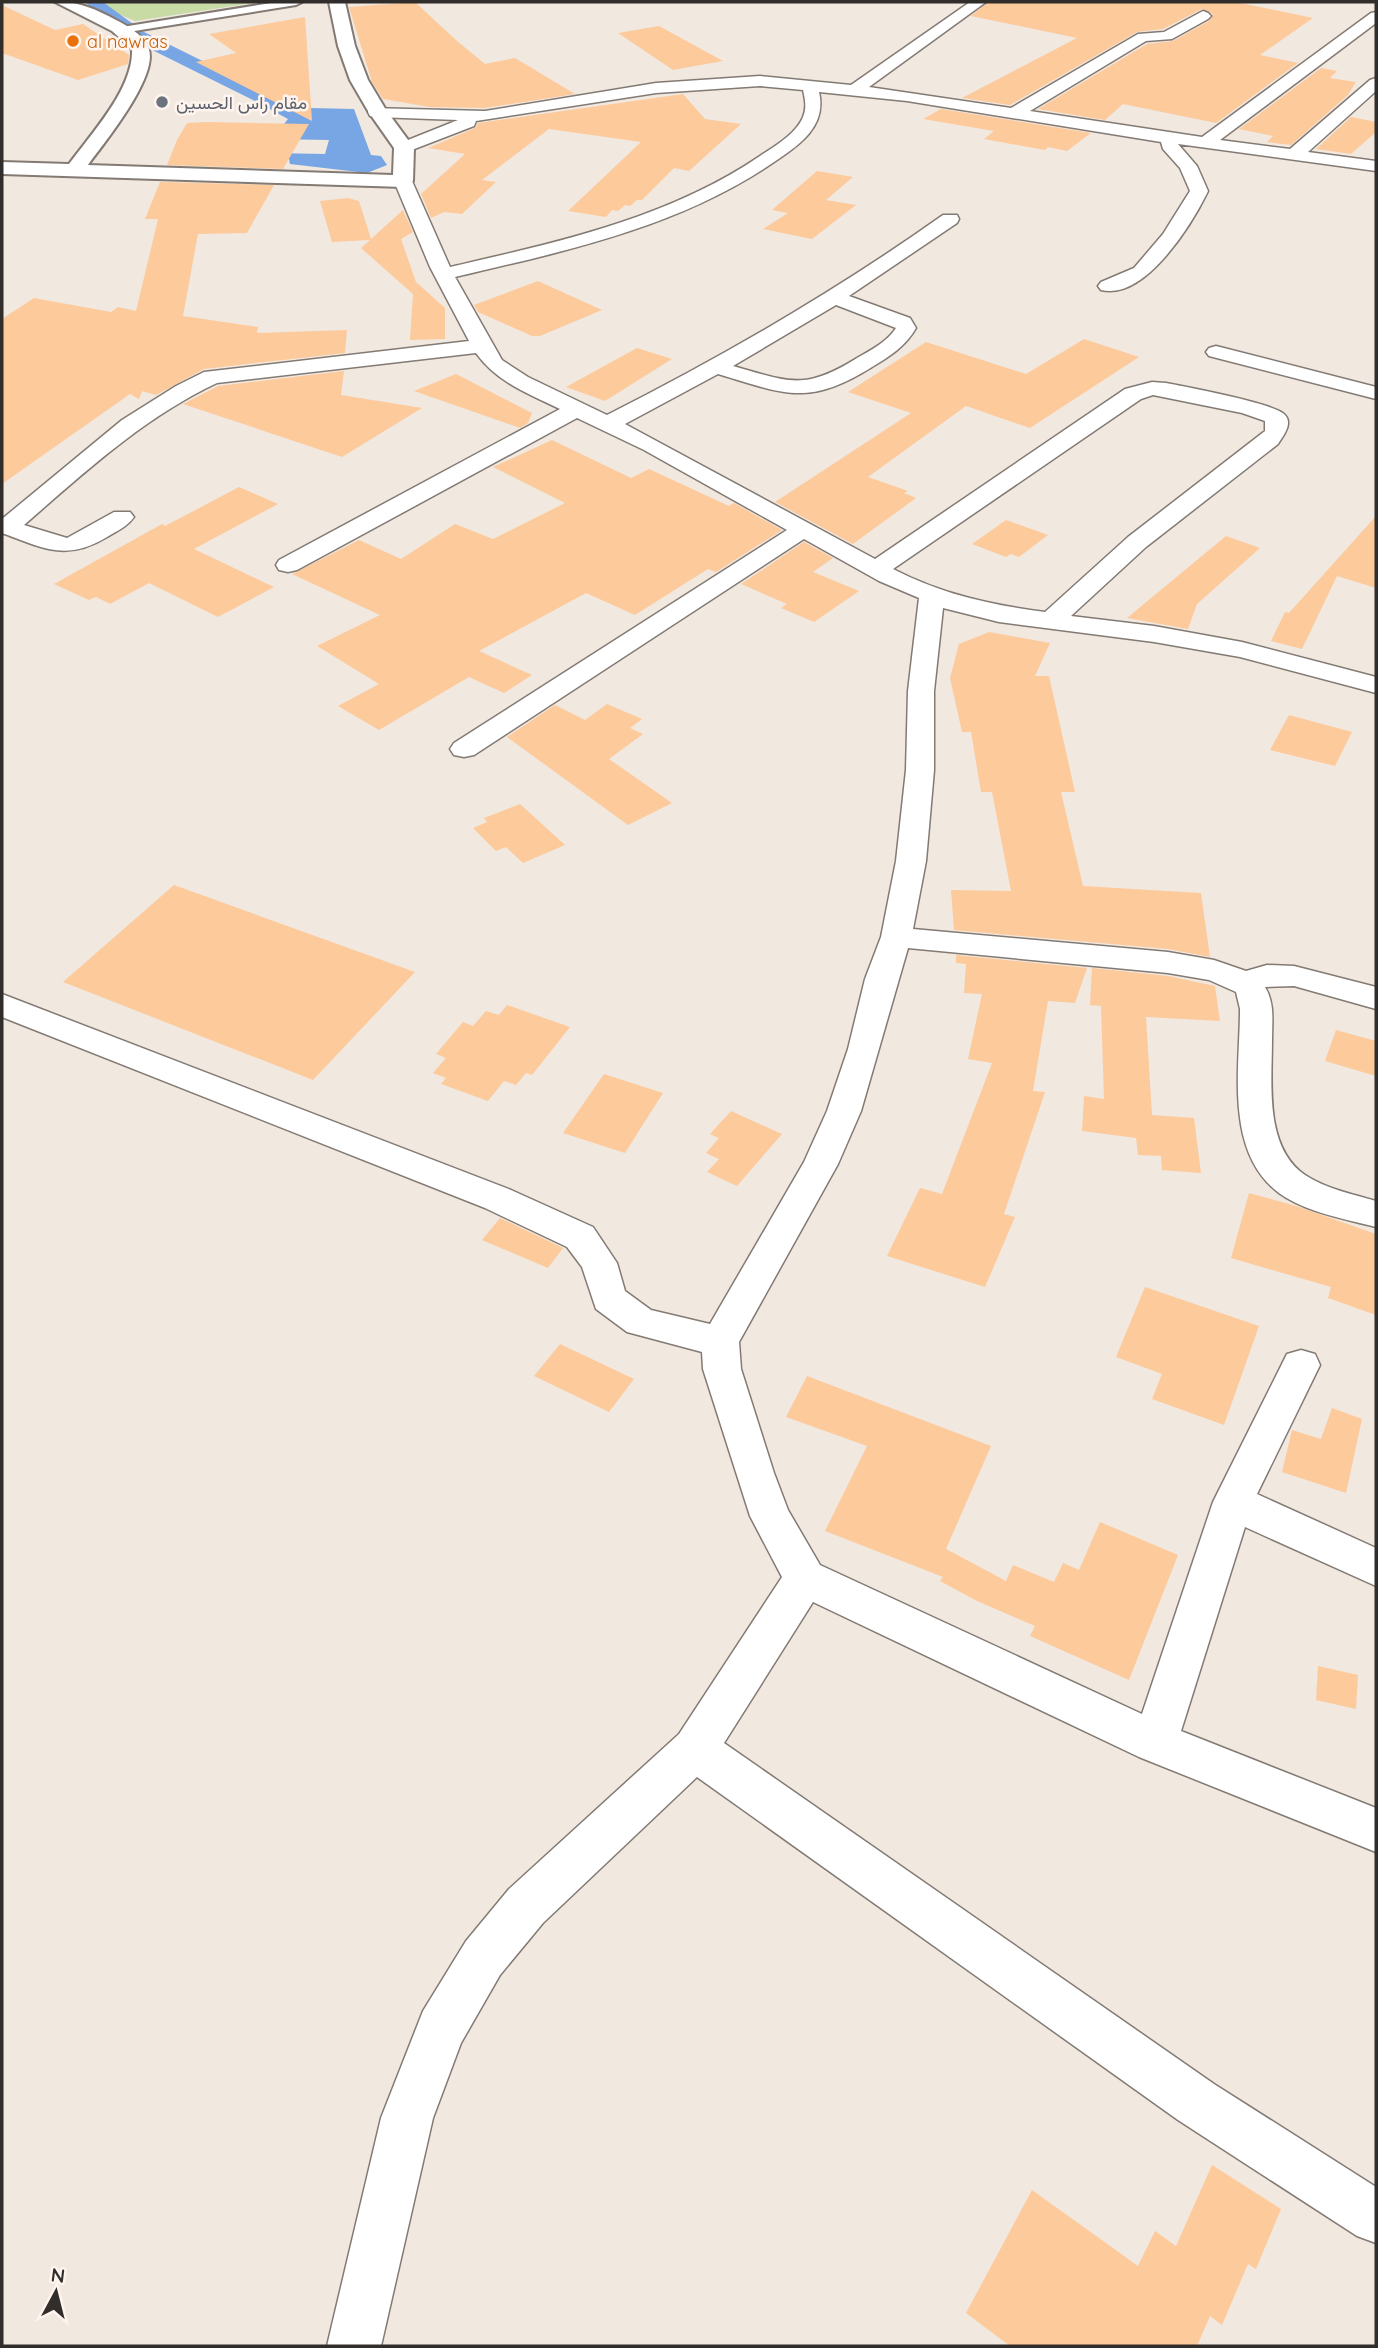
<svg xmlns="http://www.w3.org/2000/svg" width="1378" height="2348" font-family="Quicksand,Vazirmatn,sans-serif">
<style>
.green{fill:#c9dba4}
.water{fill:#78a5e3}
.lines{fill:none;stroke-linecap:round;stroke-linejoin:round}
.canal{fill:#78a5e3;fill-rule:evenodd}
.building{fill:#fdca9c}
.pedestrian-casing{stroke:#827a73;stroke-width:4}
.minor-casing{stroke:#827a73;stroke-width:3}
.tertiary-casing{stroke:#827a73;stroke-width:4}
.pedestrian{fill:#fff;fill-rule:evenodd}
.minor{fill:#fff;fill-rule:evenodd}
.tertiary{fill:#fff;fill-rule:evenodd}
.food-dot{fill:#e8710a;stroke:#fff5ee;stroke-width:2.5}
.worship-dot{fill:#6b7280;stroke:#fff5ee;stroke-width:2.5}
.labels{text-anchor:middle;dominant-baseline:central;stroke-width:5;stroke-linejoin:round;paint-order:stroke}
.far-food-label{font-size:18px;fill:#c56008;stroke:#fff5ee;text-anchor:start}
.far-worship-label{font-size:18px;fill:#5b616d;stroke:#fff5ee;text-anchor:start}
</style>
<rect width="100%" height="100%" fill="#f1e8e0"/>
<!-- green -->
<polygon class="green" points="90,2 260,2 135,21"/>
<!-- water -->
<polygon class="water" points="266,107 354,109 371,155 381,156 387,165 367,173 290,164 289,159 231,157 273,153 325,154 329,140 272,139 288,119"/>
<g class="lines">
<!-- canal -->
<polygon class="canal" points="85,2 103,2 144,32 281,100 284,104 281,108 269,108 132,40"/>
</g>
<!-- building -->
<g class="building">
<polygon points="415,2 457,41 485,64 515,58 575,94 485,108 429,107 383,99 372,82 349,7"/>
<polygon points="988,2 1236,2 1313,18 1260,55 1298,63 1216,123 1123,104 1105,120 1038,109 1147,44 1173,41 1209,21 1213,14 1202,9 1163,29 1137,32 1010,105 962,98 1077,38 971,16"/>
<polygon points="2,5 55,30 83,24 129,55 128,64 78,80 2,53"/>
<polygon points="305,17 312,121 196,62 236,53 209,34"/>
<polygon points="659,26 723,61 673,70 618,33"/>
<polygon points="1321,68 1337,71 1330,78 1356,82 1348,95 1291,145 1267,142 1273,136 1239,129"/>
<polygon points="683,94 705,119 741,124 689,171 674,168 642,200 637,200 630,206 625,205 618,211 612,210 606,217 568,211 641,142 549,129 482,180 496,182 462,214 444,212 431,218 421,194 465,154 428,148 475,128 478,123"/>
<polygon points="941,109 1091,133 1067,151 1048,147 1045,150 984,139 994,131 923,119"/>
<polygon points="1351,117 1376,122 1376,132 1351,154 1316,149"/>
<polygon points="207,122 309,124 283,169 167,165 177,140 187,123"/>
<polygon points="817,171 853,177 826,200 856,205 812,239 763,229 788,213 772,210"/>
<polygon points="160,182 274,185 247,233 198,234 183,316 258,327 257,333 347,330 345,353 204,369 156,395 142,391 139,399 130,394 2,484 2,319 34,298 111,312 118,307 136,311 158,219 145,219"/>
<polygon points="348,198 359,201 371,239 403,210 413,232 401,239 416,282 445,308 445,339 410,340 413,294 361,248 370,240 332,242 320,201"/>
<polygon points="538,281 602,310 540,336 532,336 478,312 474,305"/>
<polygon points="1084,339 1139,357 1030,428 966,406 868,477 908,491 904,493 916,498 853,544 775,502 911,413 848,392 926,342 1026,374"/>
<polygon points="637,348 672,359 605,401 566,387"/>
<polygon points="344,371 341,395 422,408 342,457 183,404 218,386"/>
<polygon points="456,374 532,413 528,423 520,428 414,391"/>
<polygon points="552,440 631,478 649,469 729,506 734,503 782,530 716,572 708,569 635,615 586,593 479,651 532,675 504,693 469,677 379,730 338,706 379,684 317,646 380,615 292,574 359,540 401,559 455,524 493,539 565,503 493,467"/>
<polygon points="239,487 278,504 194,549 274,587 218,617 149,583 110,604 96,597 89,600 54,584 162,524 165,526"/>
<polygon points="1376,516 1376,588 1337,576 1302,649 1271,641 1285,612 1289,613"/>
<polygon points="1006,520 1048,535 1019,557 1011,554 1006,557 972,544"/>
<polygon points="1226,536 1260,548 1197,604 1188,629 1127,618"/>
<polygon points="804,542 833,558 813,572 859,591 814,622 781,608 787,604 741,584"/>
<polygon points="989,632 1050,643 1035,676 1049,676 1075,792 1061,792 1083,886 1201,893 1210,957 1168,949 954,930 951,890 1011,891 992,792 981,792 971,732 962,732 950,678 959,644"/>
<polygon points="607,704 642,719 630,728 643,734 609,759 672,803 628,825 507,737 555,705 585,720"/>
<polygon points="1289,715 1352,732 1335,766 1270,750"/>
<polygon points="520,804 565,845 523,863 506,847 496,851 473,828 487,822 484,818"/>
<polygon points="174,885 415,972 313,1080 63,982"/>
<polygon points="956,955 1087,968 1075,1003 1048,1001 1033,1091 1045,1092 1004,1214 1015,1217 985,1287 887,1256 920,1188 942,1194 992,1063 968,1059 982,994 964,993 966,964 956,963"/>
<polygon points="1092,968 1168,976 1215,986 1220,1021 1146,1017 1152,1115 1194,1118 1201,1173 1162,1170 1161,1156 1138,1155 1136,1138 1082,1131 1084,1096 1104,1099 1101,1006 1090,1005"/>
<polygon points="507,1005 570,1027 532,1075 526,1073 516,1085 504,1081 488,1101 441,1084 446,1078 433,1073 446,1058 436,1054 463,1022 473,1026 486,1011 499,1015"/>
<polygon points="1336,1030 1376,1041 1376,1076 1325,1061"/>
<polygon points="604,1074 663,1093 625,1153 563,1133"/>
<polygon points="731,1111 782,1134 737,1186 707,1172 719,1159 706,1153 719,1138 710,1134"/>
<polygon points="1249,1193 1296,1206 1376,1234 1376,1315 1328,1298 1331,1287 1231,1258"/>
<polygon points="500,1218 563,1248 548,1268 482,1240"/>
<polygon points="1145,1287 1259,1326 1224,1425 1152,1399 1162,1374 1116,1357"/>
<polygon points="560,1344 634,1379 609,1412 534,1376"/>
<polygon points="807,1376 991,1446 946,1549 1006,1581 1013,1565 1054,1582 1063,1563 1079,1570 1100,1522 1178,1555 1129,1680 1030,1636 1035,1626 977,1601 940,1581 943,1577 825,1531 867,1446 786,1417"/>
<polygon points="1332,1408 1362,1419 1346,1493 1282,1472 1292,1430 1321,1439"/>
<polygon points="1318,1666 1358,1675 1356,1709 1316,1700"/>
<polygon points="1212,2165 1281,2209 1256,2269 1248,2264 1222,2325 1210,2316 1197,2346 1010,2346 966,2313 1032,2190 1138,2266 1155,2231 1176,2246"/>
</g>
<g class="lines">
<defs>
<polygon id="pedestrian" points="277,2 302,2 296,5 122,33 116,30 122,27"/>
<g id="minor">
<path d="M970,2H986L869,87L1011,108L1138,34L1164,32L1203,11L1208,13L1211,16L1208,19L1172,39L1146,41L1030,111L1202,137L1371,13L1376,12V23L1220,140L1290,149L1370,80L1376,78V91L1308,152L1376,161V171L1178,144L1197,166L1208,191C1192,224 1145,301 1101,290L1098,286L1101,282L1134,268L1163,234L1190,191L1180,168L1163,149L1161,142L907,101L819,92C827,126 800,145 774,162C679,227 566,251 455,277L502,360L528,377L607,415C724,356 836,291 943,215H957L959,219L957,223L849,296L910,318L916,328C905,347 890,356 872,367C808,407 785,394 718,374L625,424L875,559L1125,389L1152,382L1166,383C1187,387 1272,403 1284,414C1294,423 1283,436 1278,444L1146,547L1071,616L1154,626L1242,642L1376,677V693L1240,657L1154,642L999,622L943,608L934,691V770L926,861L913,929L1168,952L1214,960L1246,971L1267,965L1294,966L1376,987V1009L1294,986L1265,987C1275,1003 1272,1022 1272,1040C1272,1083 1264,1147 1305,1175C1326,1189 1353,1194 1376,1201V1227C1345,1219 1305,1212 1279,1193C1224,1152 1240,1068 1240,1009L1236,992L1209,980L1168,973L908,948L861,1111L838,1164L739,1342L741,1369L774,1473L788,1510L820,1565L1142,1714L1213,1502L1287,1354L1301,1350L1315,1354L1320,1365L1257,1494L1376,1548V1586L1245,1527L1181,1731L1376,1808V1852L1139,1757L813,1602L724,1743L1214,2084L1376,2187V2243L1357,2236L1178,2120L697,1777L543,1923L500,1975L461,2043L433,2118L381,2346H327L381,2118L423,2011L466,1941L509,1889L679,1734L782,1577L750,1516L703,1369L702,1352L627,1332L596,1309L582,1267L567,1247L485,1208L2,1017V994L511,1190L593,1227L617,1263L625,1291L651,1310L710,1324L804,1162L827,1111L848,1049L865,979L881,937L896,861L906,770L908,691L919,598L879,581L804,539L474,755L464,757L454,755L450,749L454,743L787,530L644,450L577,418L297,570L288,572L279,570L276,565L279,560L560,409C528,394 497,382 476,353L217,383C143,418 85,472 24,525L67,538L114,512H130L134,517C128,526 117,531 107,537C66,562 43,548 2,533V519L122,420L176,386L204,372L469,341L430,267L394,181L397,177L403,176L412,181L450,267C558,242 667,219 760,156C775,146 796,134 803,117C807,108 805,99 803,90L760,86L656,93L476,121L474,126L404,153L395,148L398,144L458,120L376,117L370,116L368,112L370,108L485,111L656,83L760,76L851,85ZM836,305L896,328C887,342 871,350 857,358C804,391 790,382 733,366ZM1153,395L1242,413L1265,421V431L1128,537L1045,612C991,605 941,594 893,569L1141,399Z"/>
<polygon points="1216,346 1376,387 1376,399 1209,356 1206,352 1209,348"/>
</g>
<path id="tertiary" d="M55,2C78,1 96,9 116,20C128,26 142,34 148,47C161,74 104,143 88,165L393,175L394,148L368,111L350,80L338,46L329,2H345L355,46L368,80L386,110L414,148L413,181L403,187L2,174V162L69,164C91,134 134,88 132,49L112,31Z"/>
</defs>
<!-- pedestrian casing -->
<use href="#pedestrian" class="pedestrian-casing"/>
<!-- minor casing -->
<use href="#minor" class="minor-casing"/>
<!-- tertiary casing -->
<use href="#tertiary" class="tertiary-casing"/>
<!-- pedestrian -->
<use href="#pedestrian" class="pedestrian"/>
<!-- minor -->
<use href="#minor" class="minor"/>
<!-- tertiary -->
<use href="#tertiary" class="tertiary"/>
</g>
<!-- markers -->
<circle class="food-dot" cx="73" cy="41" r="7"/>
<circle class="worship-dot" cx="162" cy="102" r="7"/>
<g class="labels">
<!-- far-food labels -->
<g class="far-food-label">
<text x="87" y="41">al nawras</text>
</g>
<!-- far-worship labels -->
<g class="far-worship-label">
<text x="176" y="102">مقام راس الحسين</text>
</g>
</g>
<!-- border -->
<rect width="1378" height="2348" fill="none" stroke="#312d2b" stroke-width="7"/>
<!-- north arrow -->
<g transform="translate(56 2292) rotate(7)" stroke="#fff5ee" stroke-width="5" paint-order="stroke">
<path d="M0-5L12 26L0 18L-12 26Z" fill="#312d2b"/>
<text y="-10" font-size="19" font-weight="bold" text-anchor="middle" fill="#312d2b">N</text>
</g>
</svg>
